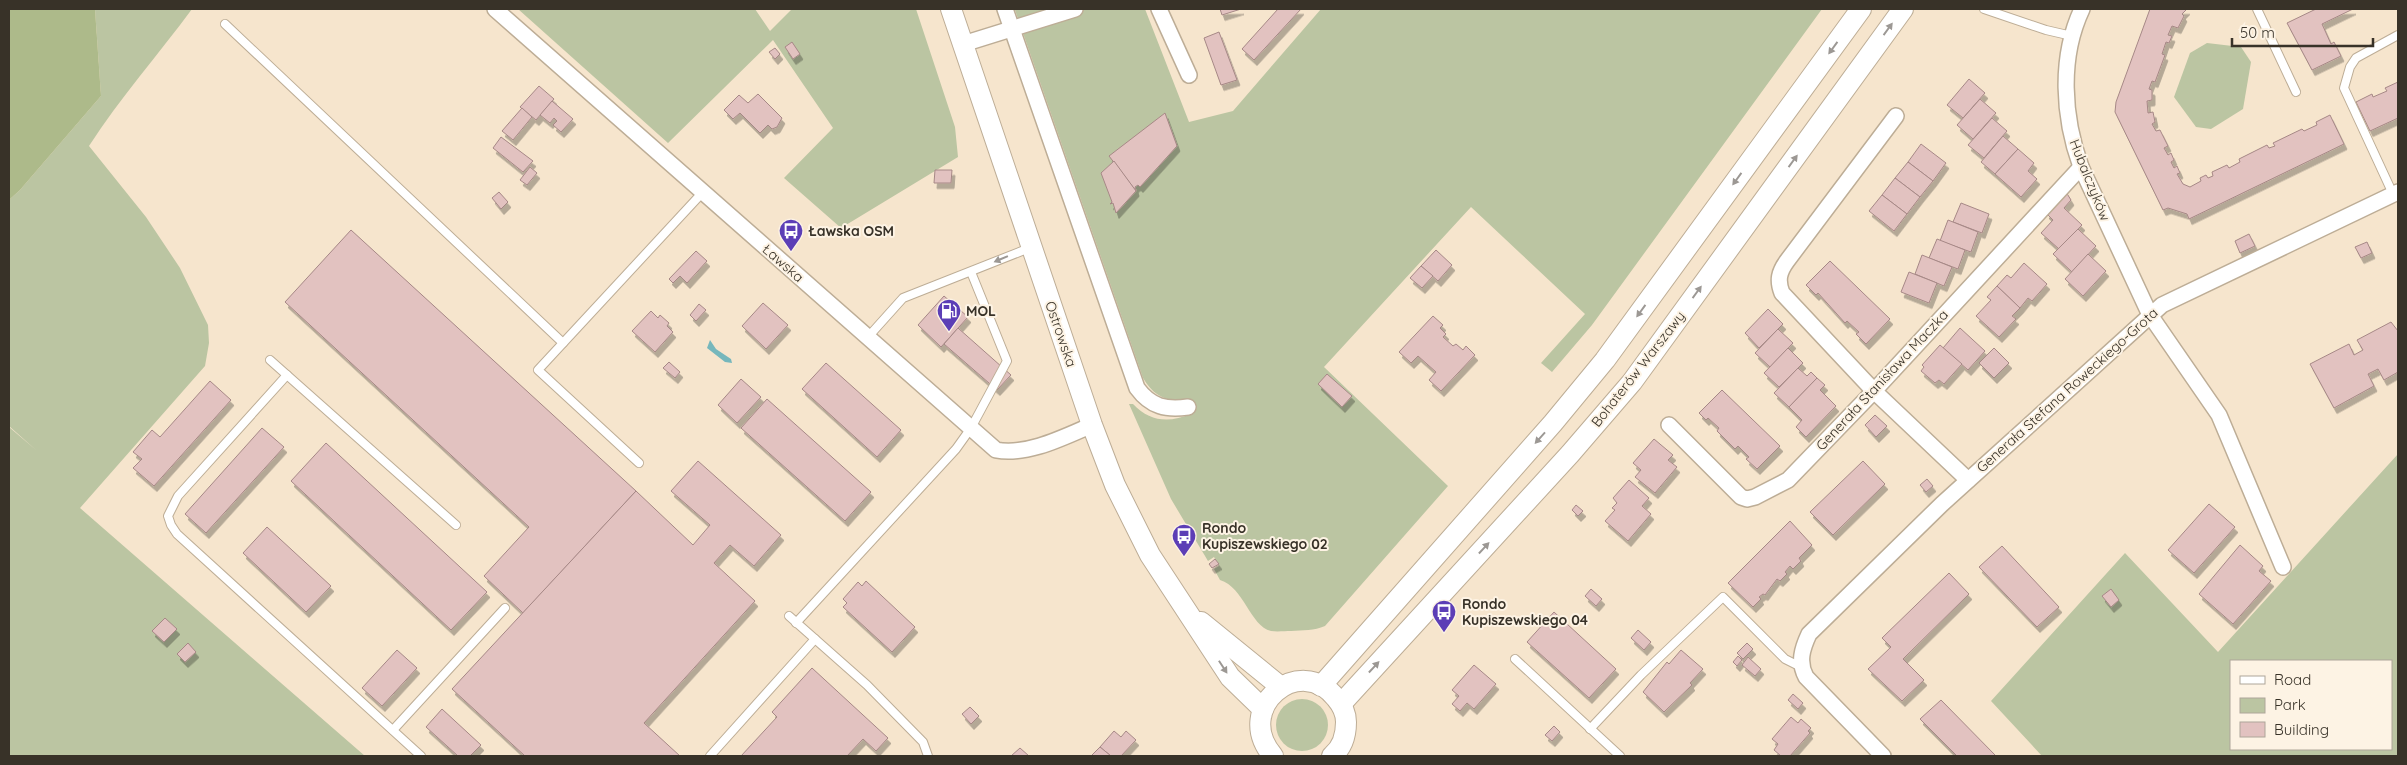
<svg xmlns="http://www.w3.org/2000/svg" width="2407" height="765" font-family="Quicksand,sans-serif">
<style>
.green{fill:#bbc5a2;fill-rule:evenodd}
.forest{fill:#adba8a}
.water{fill:#76b7bc}
.building{fill:#e2c2c0;stroke:#a68886;filter:url(#shadow)}
.lines{fill:none;stroke-linecap:round;stroke-linejoin:round}
.lane-casing{stroke:#bdad96;stroke-width:10}
.street-casing{stroke:#bdad96;stroke-width:18}
.secondary-casing{stroke:#bdad96;stroke-width:22}
.lane{stroke:#fff;stroke-width:8}
.street{stroke:#fff;stroke-width:15}
.secondary{stroke:#fff;stroke-width:20}
.oneway{fill:#9c9894}
.labels{text-anchor:middle;dominant-baseline:central;stroke-width:4;stroke-linejoin:round;paint-order:stroke}
.street-label{font-size:14px;fill:#383228;stroke:#fdf3e4}
.poi-label{font-size:14px;font-weight:bold;fill:#383228;stroke:#fdf3e4;text-anchor:start}
</style>
<defs>
<filter id="shadow"><feDropShadow dx="3" dy="5.5" stdDeviation="0" flood-color="#0004"/></filter>
</defs>
<rect width="100%" height="100%" fill="#f6e5cd"/>
<!-- green -->
<g class="green">
<path d="M95,9H192C158,55 120,98 89,146L146,217L180,268L208,325L209,343L205,366L80,508L365,756H9V427L36,450L9,426V200L20,190L101,96Z"/>
<polygon points="518,9 755,9 770,31 792,9 916,9 955,127 958,157 841,228 784,178 833,128 773,40 668,143"/>
<path d="M1017,9H1145L1189,122L1233,111L1321,9H1822L1592,325L1552,372L1541,363L1585,314L1471,207L1324,367L1448,486L1325,626C1314,631 1303,630 1291,631C1285,631 1277,632 1271,631C1250,626 1244,587 1220,580L1214,569L1219,566L1214,557L1208,561L1171,499L1129,404H1133C1150,422 1169,423 1191,414L1185,400C1165,402 1153,395 1143,378L1015,10Z"/>
<polygon points="2207,43 2241,47 2251,62 2243,109 2211,129 2196,127 2174,97 2190,53"/>
<path d="M2398,454V756H2042L1991,701L2125,553L2218,652ZM2231,661H2391V749H2231Z"/>
<circle cx="1302" cy="725" r="26"/>
</g>
<!-- forest -->
<polygon class="forest" points="9,9 95,9 101,96 20,190 9,200"/>
<!-- water -->
<polygon class="water" points="710,340 716,349 731,359 732,363 725,362 707,348"/>
<!-- building -->
<g class="building">
<polygon points="1220,9 1241,9 1222,15"/>
<polygon points="1278,9 1301,9 1254,60 1242,49"/>
<polygon points="2150,9 2187,9 2182,14 2184,16 2178,28 2172,26 2168,35 2172,36 2169,43 2166,42 2162,54 2165,55 2155,82 2152,81 2149,89 2152,90 2152,100 2147,101 2148,113 2153,112 2155,122 2152,124 2156,131 2160,130 2168,146 2164,148 2168,155 2171,153 2174,160 2171,162 2174,168 2177,166 2180,173 2177,174 2183,184 2190,187 2201,181 2200,178 2206,175 2208,178 2213,176 2212,172 2227,165 2229,168 2240,162 2239,159 2267,145 2269,148 2275,146 2273,143 2302,129 2304,131 2317,125 2316,122 2330,115 2344,144 2189,219 2187,214 2168,208 2163,210 2115,112 2116,102"/>
<polygon points="2316,9 2353,9 2322,24 2331,44 2334,42 2341,56 2312,70 2287,23"/>
<polygon points="1219,32 1237,80 1221,85 1204,38"/>
<polygon points="792,42 800,54 793,59 785,47"/>
<polygon points="775,48 780,54 775,59 769,52"/>
<polygon points="1969,79 1985,93 1963,118 1947,105"/>
<polygon points="2398,82 2398,118 2370,131 2356,102 2372,94 2373,97 2387,91 2385,88"/>
<polygon points="539,86 554,99 536,120 520,107"/>
<polygon points="758,94 782,118 777,127 772,129 768,125 760,133 740,113 733,119 724,110 739,95 748,103"/>
<polygon points="1980,99 1996,113 1973,139 1957,125"/>
<polygon points="552,101 573,119 561,132 553,125 557,121 554,118 550,123 540,115"/>
<polygon points="522,108 532,117 513,140 502,131"/>
<polygon points="1165,113 1177,146 1140,187 1138,185 1135,187 1136,191 1109,156"/>
<polygon points="1992,118 2007,131 1984,158 1968,145"/>
<polygon points="2003,136 2018,149 1995,174 1981,162"/>
<polygon points="501,137 533,161 523,172 493,148"/>
<polygon points="1921,144 1946,163 1933,181 1908,162"/>
<polygon points="2018,149 2034,163 2028,171 2037,179 2021,197 1995,174"/>
<polygon points="1114,161 1136,191 1116,213 1113,203 1110,204 1112,202 1101,173"/>
<polygon points="1908,162 1933,181 1920,197 1895,178"/>
<polygon points="530,167 537,173 527,185 520,180"/>
<polygon points="935,170 952,170 951,183 934,183"/>
<polygon points="1895,178 1920,197 1907,214 1882,195"/>
<polygon points="499,192 508,202 501,209 492,198"/>
<polygon points="2066,192 2071,200 2064,208 2082,225 2059,249 2041,233 2053,220 2046,213"/>
<polygon points="1882,195 1907,214 1894,231 1869,211"/>
<polygon points="1961,203 1989,214 1982,233 1953,222"/>
<polygon points="1948,220 1978,232 1971,252 1940,241"/>
<polygon points="2078,229 2096,246 2072,272 2053,254"/>
<polygon points="351,230 636,491 523,613 484,576 529,527 285,302"/>
<polygon points="2249,234 2255,246 2240,253 2235,241"/>
<polygon points="1937,239 1965,250 1958,269 1929,258"/>
<polygon points="2367,242 2372,253 2361,258 2355,247"/>
<polygon points="1436,250 1452,265 1438,281 1421,266"/>
<polygon points="696,251 707,261 687,283 680,276 673,283 669,279"/>
<polygon points="2088,254 2106,271 2083,296 2065,279"/>
<polygon points="1922,255 1952,267 1944,286 1915,274"/>
<polygon points="1830,261 1890,319 1866,344 1856,334 1859,332 1847,321 1845,323 1818,293 1816,295 1806,285"/>
<polygon points="2024,263 2047,284 2032,301 2028,298 2020,308 1997,286 2007,275 2011,278"/>
<polygon points="1421,266 1433,276 1422,288 1410,278"/>
<polygon points="1909,272 1937,283 1929,303 1901,292"/>
<polygon points="1997,286 2020,308 2012,316 2016,319 1999,337 1976,316 1991,300 1987,297"/>
<polygon points="944,296 968,317 941,347 918,325"/>
<polygon points="763,303 788,325 766,349 742,326"/>
<polygon points="699,304 706,310 696,321 690,315"/>
<polygon points="1768,309 1783,324 1759,348 1745,333"/>
<polygon points="651,311 658,318 660,315 669,323 667,326 673,332 655,352 632,331"/>
<polygon points="1433,316 1443,325 1440,328 1446,334 1443,337 1453,346 1456,344 1463,350 1466,346 1475,355 1441,391 1429,380 1436,372 1418,356 1411,363 1399,352"/>
<polygon points="2391,322 2398,331 2398,372 2384,380 2378,369 2368,374 2374,386 2334,408 2310,364 2349,344 2354,355 2363,350 2357,340"/>
<polygon points="958,328 1011,375 997,390 944,344"/>
<polygon points="1960,328 1985,351 1968,370 1943,348"/>
<polygon points="1778,329 1793,343 1770,367 1755,353"/>
<polygon points="1940,345 1962,364 1944,384 1939,380 1935,383 1921,371 1924,367 1922,365"/>
<polygon points="1788,348 1803,363 1779,387 1764,373"/>
<polygon points="1994,348 2009,363 1994,378 1979,363"/>
<polygon points="669,362 680,372 675,378 663,368"/>
<polygon points="826,363 901,430 877,457 802,389"/>
<polygon points="1798,368 1807,376 1811,372 1817,378 1789,407 1774,393"/>
<polygon points="1327,374 1352,396 1342,407 1318,384"/>
<polygon points="1817,378 1825,385 1820,390 1836,406 1806,437 1796,427 1802,420 1789,407"/>
<polygon points="741,379 761,397 737,423 718,405"/>
<polygon points="210,381 231,400 154,486 133,468 142,459 133,452 152,430 160,437"/>
<polygon points="1722,390 1780,446 1757,469 1746,459 1749,457 1738,446 1735,449 1717,431 1719,428 1708,418 1706,420 1699,413"/>
<polygon points="767,399 871,492 845,521 741,428"/>
<polygon points="1875,415 1887,426 1876,437 1865,425"/>
<polygon points="262,428 284,447 206,533 185,514"/>
<polygon points="1654,439 1673,455 1668,460 1677,467 1655,493 1635,477 1641,470 1633,463"/>
<polygon points="326,443 487,592 451,630 291,481"/>
<polygon points="698,461 781,535 754,566 730,545 714,563 755,601 644,723 680,756 525,756 452,689 636,491 693,545 710,525 671,491"/>
<polygon points="1863,461 1885,484 1833,535 1810,512"/>
<polygon points="1927,479 1933,486 1926,492 1920,485"/>
<polygon points="1629,480 1649,498 1642,506 1651,514 1628,541 1605,521 1615,510 1612,508 1617,503 1613,498"/>
<polygon points="2209,504 2235,527 2194,573 2168,550"/>
<polygon points="1576,505 1583,511 1578,516 1572,510"/>
<polygon points="1790,521 1812,545 1799,558 1801,561 1793,569 1790,566 1785,572 1787,574 1780,581 1777,579 1765,595 1763,594 1759,597 1761,599 1753,607 1728,583"/>
<polygon points="267,527 331,586 306,612 243,553"/>
<polygon points="2240,545 2263,566 2259,571 2271,581 2233,624 2199,594"/>
<polygon points="2002,546 2059,607 2037,627 1979,567"/>
<polygon points="1215,559 1219,564 1212,568 1209,564"/>
<polygon points="1949,573 1969,594 1903,659 1924,680 1902,701 1868,669 1891,647 1882,638"/>
<polygon points="866,581 915,627 892,652 843,607 847,603 843,599 858,582 862,586"/>
<polygon points="1591,589 1602,599 1596,606 1585,596"/>
<polygon points="2111,589 2119,600 2111,607 2102,596"/>
<polygon points="1554,612 1616,669 1589,698 1527,642"/>
<polygon points="165,618 177,629 164,642 152,631"/>
<polygon points="1638,630 1651,642 1644,650 1631,638"/>
<polygon points="188,643 196,652 185,662 177,654"/>
<polygon points="1747,643 1753,649 1743,659 1737,653"/>
<polygon points="397,650 417,668 382,706 362,688"/>
<polygon points="1681,650 1703,669 1690,683 1692,685 1664,712 1643,692 1667,662 1669,664"/>
<polygon points="1738,656 1742,660 1737,666 1733,662"/>
<polygon points="1748,657 1761,669 1755,676 1742,665"/>
<polygon points="1474,665 1496,684 1474,709 1467,703 1460,711 1452,704 1459,696 1452,690"/>
<polygon points="812,668 888,738 876,751 863,739 847,756 741,756 777,717 772,712"/>
<polygon points="1793,694 1803,703 1798,709 1788,700"/>
<polygon points="1941,700 1996,756 1957,756 1920,719"/>
<polygon points="970,707 979,716 971,724 962,714"/>
<polygon points="442,709 481,745 470,756 458,756 426,727"/>
<polygon points="1791,717 1798,723 1801,719 1811,728 1808,731 1810,733 1790,756 1781,756 1774,750 1778,744 1772,739"/>
<polygon points="1554,726 1560,732 1552,741 1545,735"/>
<polygon points="1114,731 1121,737 1126,731 1136,740 1121,756 1111,756 1100,747"/>
<polygon points="1100,747 1111,756 1091,756"/>
<polygon points="1020,748 1029,756 1011,756"/>
</g>
<g class="lines">
<defs>
<g id="lane">
<polyline points="1984,9 2046,30 2072,36"/>
<polyline points="2257,9 2296,92"/>
<polyline points="225,24 563,343"/>
<polyline points="2393,194 2344,88 2350,67 2356,58 2398,35"/>
<polyline points="868,337 903,298 1032,247"/>
<polyline points="270,360 456,525"/>
<polyline points="287,375 178,496 168,516 171,525 177,534 421,756"/>
<polyline points="639,463 538,370 703,192"/>
<polyline points="789,616 867,685 923,742 928,756"/>
<polyline points="796,623 956,449 971,428 1007,361 971,272"/>
<polyline points="1515,659 1620,756"/>
<polyline points="1590,729 1641,675 1723,597 1785,659 1801,667"/>
<polyline points="393,730 505,608"/>
<polyline points="710,756 815,639"/>
</g>
<g id="street">
<path d="M495,9L996,450C1027,456 1064,437 1092,425"/>
<path d="M1005,9L1137,388C1151,407 1166,410 1188,407"/>
<polyline points="1159,9 1189,75"/>
<path d="M2082,9C2059,58 2063,117 2081,167L2150,315L2219,415L2283,567"/>
<polyline points="963,44 1075,9"/>
<path d="M1896,116L1787,261C1779,272 1777,280 1782,293L1874,391L1968,480"/>
<polyline points="1669,425 1741,497 1747,499 1755,497 1788,480 1874,391 2081,167"/>
<path d="M1883,756L1806,677C1798,662 1802,649 1809,634L1942,504L2162,305L2398,192"/>
</g>
<g id="secondary">
<polyline points="951,9 1092,425 1115,485 1150,555 1230,677 1263,709"/>
<polyline points="1201,622 1281,687"/>
<polyline points="1321,686 1553,423 1605,360 1861,9"/>
<polyline points="1341,704 1570,454 1632,382 1903,9"/>
<path d="M1273,756C1232,708 1300,652 1336,698C1342,705 1346,713 1346,722C1346,735 1342,748 1332,756"/>
</g>
</defs>
<!-- lane casing -->
<use href="#lane" class="lane-casing"/>
<!-- street casing -->
<use href="#street" class="street-casing"/>
<!-- secondary casing -->
<use href="#secondary" class="secondary-casing"/>
<!-- lane -->
<use href="#lane" class="lane"/>
<!-- street -->
<use href="#street" class="street"/>
<!-- secondary -->
<use href="#secondary" class="secondary"/>
</g>
<!-- one-way arrows -->
<defs><path id="oneway-solid" d="M-6-.8H1V-3.2L6.5 0L1 3.2V.8H-6Z" transform="scale(1.25)"/></defs>
<g class="oneway">
<use href="#oneway-solid" transform="translate(1888 29) rotate(-54)"/>
<use href="#oneway-solid" transform="translate(1833 48) rotate(126)"/>
<use href="#oneway-solid" transform="translate(1793 161) rotate(-54)"/>
<use href="#oneway-solid" transform="translate(1737 179) rotate(126)"/>
<use href="#oneway-solid" transform="translate(1001 259) rotate(157)"/>
<use href="#oneway-solid" transform="translate(1697 292) rotate(-54)"/>
<use href="#oneway-solid" transform="translate(1641 311) rotate(126)"/>
<use href="#oneway-solid" transform="translate(1540 438) rotate(132)"/>
<use href="#oneway-solid" transform="translate(1484 548) rotate(-47)"/>
<use href="#oneway-solid" transform="translate(1223 667) rotate(57)"/>
<use href="#oneway-solid" transform="translate(1374 667) rotate(-47)"/>
</g>
<!-- icons -->
<defs>
<symbol id="bus-pin" viewBox="-11 -11 22 30"><path d="M0 17L-7.5 6A9.5 9.5 0 1 1 7.5 6Z" fill="#5c3eb6" stroke="#fdf3e4"/><path d="M-5-6H5V4H4V6H2V4H-2V6H-4V4H-5ZM-3.5-4V0h7V-4ZM-3.5 1.2v1.5H-2V1.2ZM2 1.2v1.5H3.5V1.2Z" fill="#fff"/></symbol>
<symbol id="fuel-pin" viewBox="-11 -11 22 30"><path d="M0 17L-7.5 6A9.5 9.5 0 1 1 7.5 6Z" fill="#5c3eb6" stroke="#fdf3e4"/><path d="M-5.5-6h7V0h2V4h1.3V-2.5L3-4.5l.8-.8L6-3V5H2.5V1h-1V6h-7ZM-4.2-4.7v3.2H.2V-4.7Z" fill="#fff"/></symbol>
</defs>
<g fill-rule="evenodd">
<use href="#bus-pin" x="777" y="217" width="28" height="38"/>
<use href="#fuel-pin" x="935" y="297" width="28" height="38"/>
<use href="#bus-pin" x="1170" y="522" width="28" height="38"/>
<use href="#bus-pin" x="1430" y="598" width="28" height="38"/>
</g>
<g class="labels">
<!-- street labels -->
<g class="street-label">
<text transform="translate(2090 180) rotate(68)">Hubalczyków</text>
<text transform="translate(783 263) rotate(41)">Ławska</text>
<text transform="translate(1061 334) rotate(71)">Ostrowska</text>
<text transform="translate(1638 369) rotate(-52)">Bohaterów Warszawy</text>
<text transform="translate(1882 380) rotate(-47)">Generała Stanisława Maczka</text>
<text transform="translate(2067 390) rotate(-42)">Generała Stefana Roweckiego-Grota</text>
</g>
<!-- poi labels -->
<g class="poi-label">
<text x="808" y="231">Ławska OSM</text>
<text x="966" y="311">MOL</text>
<text x="1202" y="528">Rondo<tspan x="1202" dy="16">Kupiszewskiego 02</tspan></text>
<text x="1462" y="604">Rondo<tspan x="1462" dy="16">Kupiszewskiego 04</tspan></text>
</g>
</g>
<!-- border -->
<rect width="2407" height="765" fill="none" stroke="#383228" stroke-width="20"/>
<!-- legend -->
<rect x="2230" y="660" width="162" height="90" fill="#fdf3e4" stroke="#aea699"/>
<rect x="2240" y="676" width="25" height="8" fill="#ffffff" stroke="#aea699"/>
<text x="2274" y="685" font-size="15" fill="#383228">Road</text>
<rect x="2240" y="698" width="25" height="15" fill="#bbc5a2" stroke="#aea699"/>
<text x="2274" y="710" font-size="15" fill="#383228">Park</text>
<rect x="2240" y="722" width="25" height="15" fill="#e2c2c0" stroke="#aea699"/>
<text x="2274" y="735" font-size="15" fill="#383228">Building</text>
<!-- scale -->
<path d="M2232 38v8h141v-8" fill="none" stroke="#383228" stroke-width="2.5"/>
<text x="2240" y="38" font-size="15" fill="#383228" stroke="#fdf3e4" stroke-width="4" paint-order="stroke">50 m</text>
</svg>
